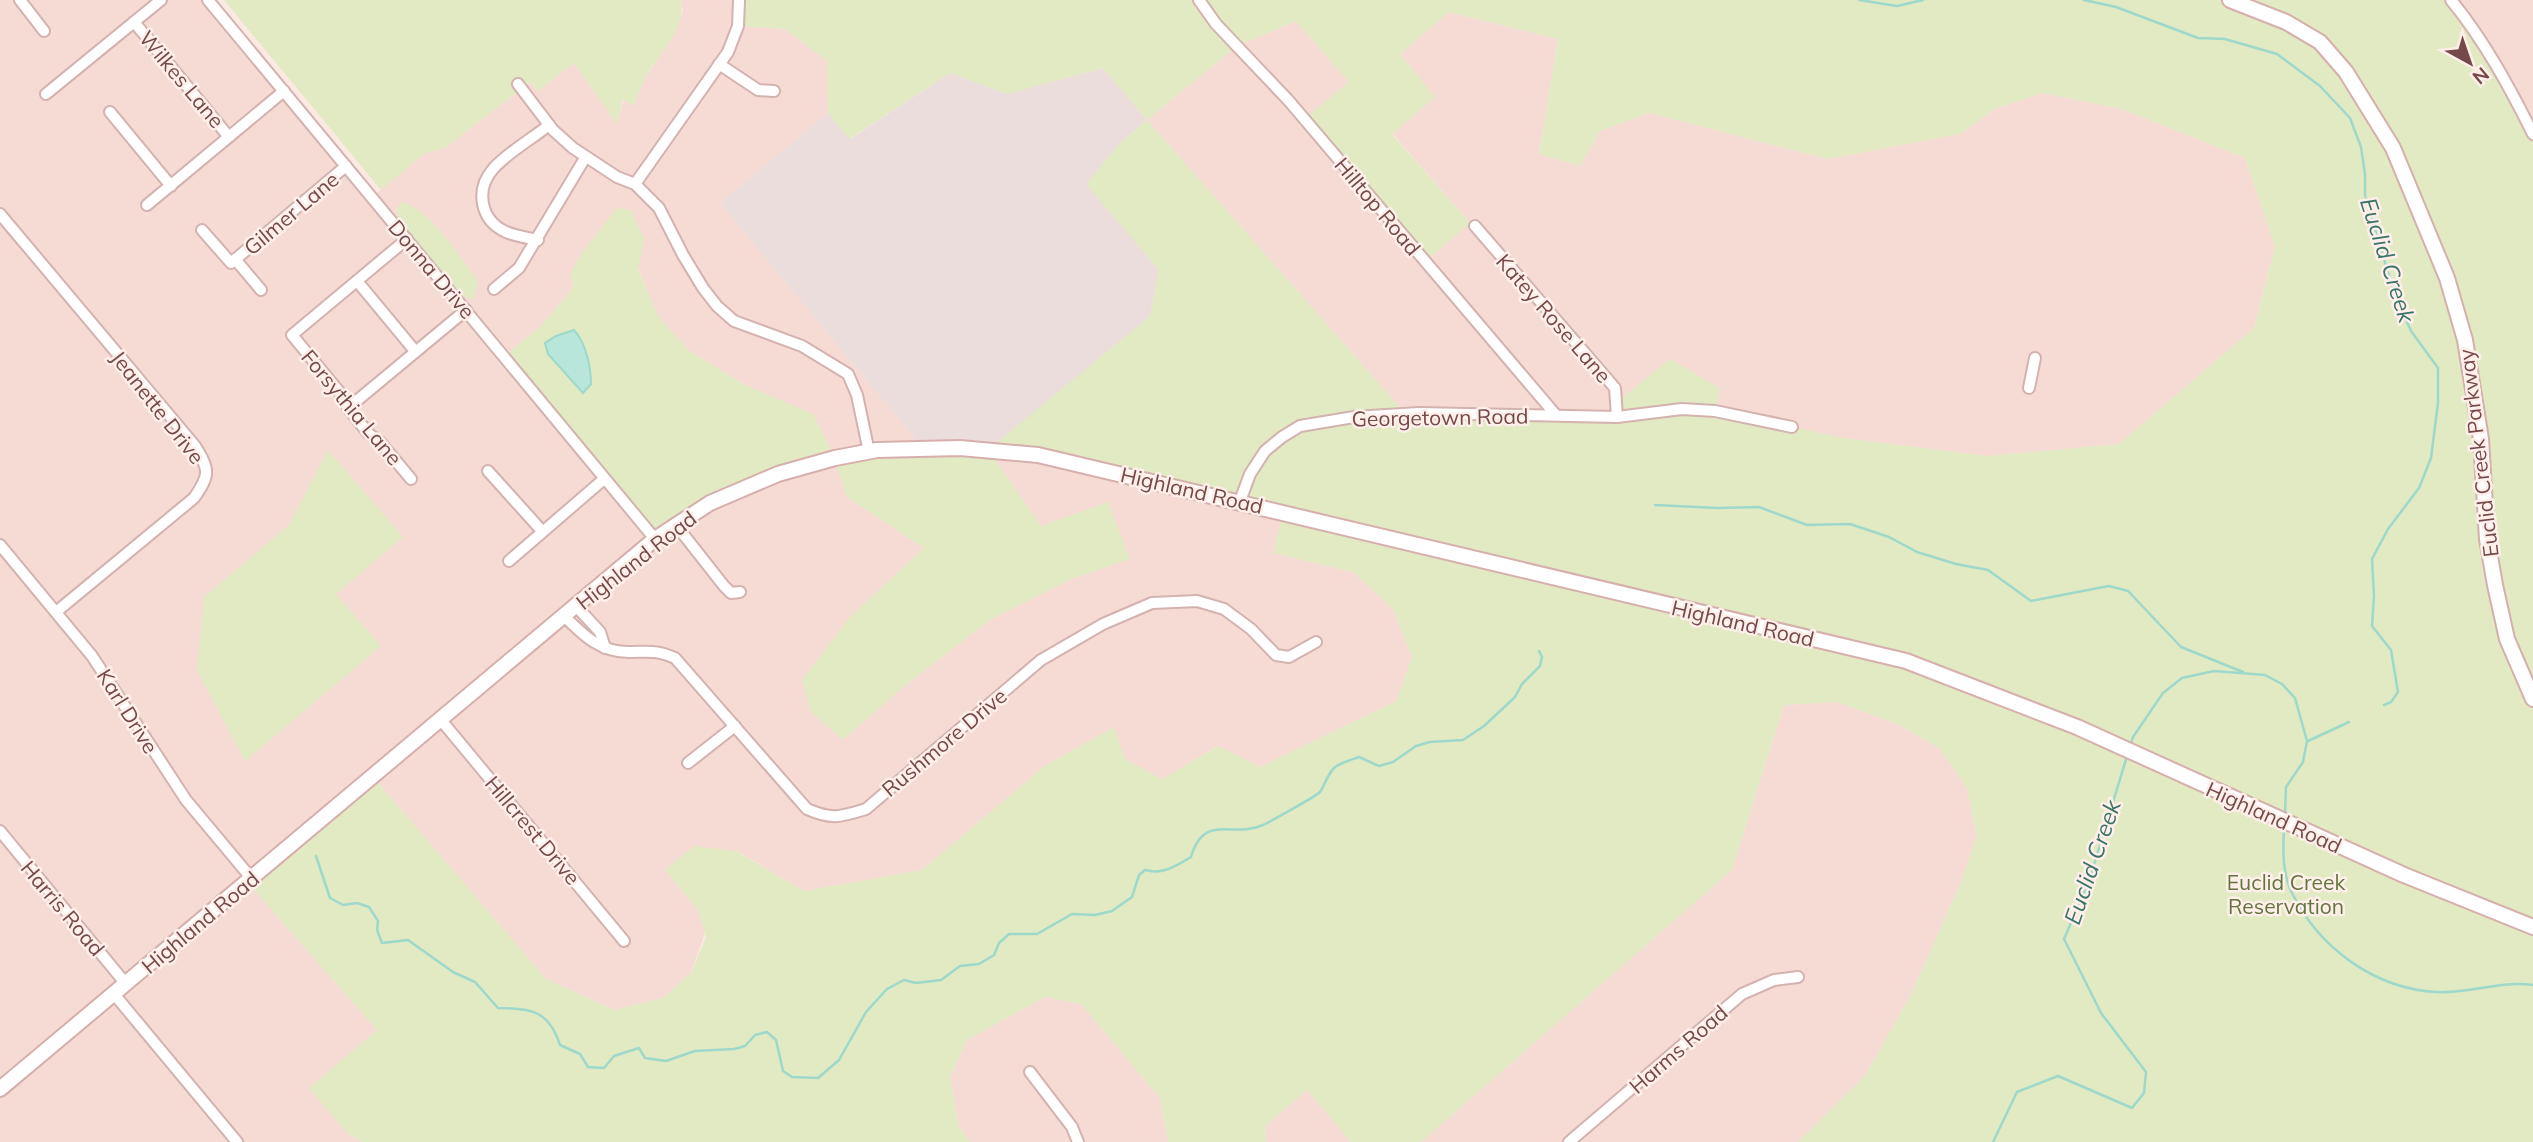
<svg xmlns="http://www.w3.org/2000/svg" width="2533" height="1142" font-family="Mulish,sans-serif">
<style>
.residential{fill:#f6dbd5;fill-rule:evenodd}
.industrial{fill:#eadddb}
.green{fill:#e1eac2;fill-rule:evenodd}
.water{fill:#b8e6db;stroke:#9ed8cb;stroke-width:2}
.lines{fill:none;stroke-linecap:round;stroke-linejoin:round}
.stream{stroke:#9ed8cb;stroke-width:2.5}
.street-casing{stroke:#d3b2af;stroke-width:14}
.secondary-casing{stroke:#d6afac;stroke-width:18}
.street{stroke:#fff;stroke-width:10}
.secondary{stroke:#fff;stroke-width:14}
.labels{text-anchor:middle;dominant-baseline:central;stroke-width:5;stroke-linejoin:round;paint-order:stroke}
.street-label{font-size:21px;fill:#75494a;stroke:#ffefea}
.park-label{font-size:21px;fill:#63753e;stroke:#ffefea}
.water-label{font-size:23px;font-style:italic;fill:#3a7468;stroke:#ffefea}
</style>
<rect width="100%" height="100%" fill="#fce9e3"/>
<!-- residential -->
<g class="residential">
<path d="M0,0H208L372,197L425,153L445,148L530,82L538,91L574,63L617,123L624,99L634,105L644,79L672,38L683,11L681,0H739L738,26L785,29L828,61V113L720,203L924,449L847,497L924,548L850,617L843,740L903,687L990,620L1071,579L1129,558L1041,527L988,451L1283,512L1274,553L1353,572L1393,609L1412,657L1396,701L1260,767L1217,746L1162,780L1124,760L1114,728L1046,765L922,870L804,891L737,851L665,870L698,910L705,933L691,973L663,998L614,1010L546,979L373,777L248,883L377,1030L348,1134L363,1142H0ZM609,228L637,265L657,316L688,350L745,385L504,357L541,326L570,292Z"/>
<polygon points="2451,0 2533,0 2533,134"/>
<polygon points="1449,12 1558,39 1539,154 1580,166 1600,131 1649,113 1828,159 1960,134 1995,109 2042,93 2122,109 2245,158 2275,247 2254,328 2119,444 1987,456 1843,438 1617,417 1405,413 1147,120 1237,46 1296,21 1349,82 1305,119 1470,223 1392,133 1435,97 1400,54"/>
<polygon points="1837,702 1897,724 1939,748 1967,788 1977,836 1961,882 1911,995 1865,1076 1798,1142 1421,1142 1732,870 1784,705"/>
<polygon points="1045,997 1081,1004 1160,1098 1168,1142 970,1142 959,1127 950,1077 967,1040"/>
<polygon points="1307,1090 1351,1142 1266,1142 1265,1126"/>
</g>
<!-- industrial -->
<polygon class="industrial" points="1103,68 1147,120 1121,142 1087,184 1159,270 1150,316 988,451 924,449 720,203 828,113 850,139 950,73 1007,94"/>
<!-- green -->
<g class="green">
<path d="M224,0H681C686,32 657,54 644,80C640,88 637,97 634,106L623,99L617,124L574,63L538,91L530,82L445,148L425,153L381,190Z"/>
<path d="M739,0H2451L2533,134V1142H1798L1865,1076L1911,995L1961,882L1977,836L1967,788L1939,748L1897,724L1837,702L1784,705L1732,870L1421,1142H1351L1307,1090L1265,1126L1266,1142H1168L1160,1098L1081,1004L1045,997L967,1040L950,1077L959,1127L970,1142H363L348,1134L309,1088L377,1030L248,883L373,777L546,979L614,1010L663,998L691,973L706,937L698,910L665,870L694,846L736,851L804,891L922,870L1046,765L1114,727L1125,759L1162,779L1218,746L1260,767L1396,701L1412,657L1393,609L1353,572L1273,553L1283,513L989,451L1041,526L1108,502L1130,559L1071,579L990,620L903,687L843,740L811,712L802,680L850,617L924,548L847,497L834,458L778,474L655,539L504,356L541,326L570,292L574,286L570,275L581,254L617,208L631,210L644,239L638,269L658,316L688,350L745,385L813,414L835,458L988,450L1150,316L1159,270L1086,184L1121,142L1147,120L1103,68L1007,94L950,73L849,139L828,113L827,61L785,29L738,26ZM1449,12L1558,39L1539,154L1580,166L1600,131L1649,113L1828,159L1960,134L1995,109L2042,93L2122,109L2245,158L2275,247L2254,328L2119,444L1987,456L1843,438L1715,410L1720,388L1670,359L1616,403L1617,417L1405,413L1147,120L1237,46L1296,21L1349,82L1304,119L1425,262L1470,223L1392,134L1435,97L1400,54Z"/>
<path d="M402,202C430,209 461,258 478,281L473,300L457,293L400,222L396,209Z"/>
<polygon points="328,450 403,537 336,594 381,646 245,761 197,670 204,597 289,525"/>
</g>
<!-- water -->
<path class="water" d="M574,330C586,343 591,367 591,384L583,393L548,354L545,343L556,336Z"/>
<g class="lines">
<!-- stream -->
<g class="stream">
<polyline points="1859,0 1897,6 1923,0"/>
<polyline points="2084,0 2116,7 2198,38 2225,39 2277,54 2320,86 2350,118 2361,147 2365,174 2365,195 2395,296 2411,331 2438,368 2438,403 2431,458 2419,488 2388,529 2372,559 2374,596 2372,626 2391,650 2398,692 2391,702 2384,705"/>
<polyline points="1655,505 1718,508 1759,507 1807,525 1850,524 1889,537 1917,552 1956,564 1988,570 2031,601 2109,586 2128,591 2181,647 2243,672"/>
<polyline points="2308,741 2349,722"/>
<polyline points="2130,747 2133,737 2163,693 2182,678 2214,671 2265,675 2282,684 2295,698 2307,741 2303,762 2286,787 2285,814"/>
<path d="M2284,828C2283,848 2282,871 2291,891C2318,947 2374,989 2437,992C2470,994 2501,980 2533,985"/>
<path d="M316,856L330,898L343,905L357,903L369,907L378,921L377,930L382,943L408,940L453,972L475,982L498,1008C532,1008 549,1011 560,1045L580,1054L588,1067L604,1068L614,1056L639,1048L645,1058L666,1061L695,1051L734,1049L745,1046L755,1035L767,1032L776,1040L783,1071L792,1077L818,1078L839,1060L866,1012L887,989L904,980L916,983L941,980L960,966L979,964L994,955L999,943L1009,934H1037L1072,914L1095,915L1112,911L1132,897L1139,875L1145,870C1163,875 1176,866 1191,857C1204,812 1232,839 1263,825C1271,821 1315,797 1320,792C1325,785 1327,775 1334,768C1339,763 1351,760 1359,757L1379,766L1393,762L1416,746L1430,742L1463,740L1484,726L1515,697L1522,684L1540,666L1542,657L1539,651"/>
<polyline points="1993,1142 2017,1092 2058,1076 2132,1108 2144,1093 2146,1072 2101,1013 2064,939 2089,881 2127,756"/>
</g>
<defs>
<g id="street">
<polyline points="20,0 44,31"/>
<polyline points="208,0 655,539"/>
<polyline points="1199,0 1216,24 1289,101 1555,414"/>
<path d="M2451,0C2484,40 2510,88 2533,134"/>
<polyline points="134,22 229,137"/>
<polyline points="719,64 758,90 774,91"/>
<polyline points="518,84 553,130 573,148 617,177 635,184 659,208 683,255 703,288 717,306 734,321 802,346 848,374 857,395 869,452"/>
<polyline points="46,94 161,0"/>
<polyline points="110,112 171,186"/>
<polyline points="635,184 728,52 738,26 739,0"/>
<polyline points="147,205 284,91"/>
<path d="M0,214L195,446C210,470 210,475 194,498L56,612"/>
<polyline points="1475,226 1615,388 1617,417"/>
<polyline points="202,230 231,263 346,166"/>
<polyline points="407,239 292,335 341,394 348,408 369,434 380,442 411,479"/>
<path d="M538,240C528,238 516,236 506,232C480,220 475,190 493,169C508,152 532,139 549,125"/>
<polyline points="235,259 261,290"/>
<polyline points="357,281 415,351"/>
<polyline points="494,289 519,268 585,158"/>
<polyline points="2029,388 2035,358"/>
<polyline points="348,408 466,310"/>
<polyline points="488,471 542,531"/>
<polyline points="1240,501 1250,474 1265,451 1282,437 1300,426 1354,417 1419,413 1617,417 1682,409 1715,411 1792,427"/>
<polyline points="676,525 724,586 731,593 740,592"/>
<polyline points="0,545 92,656 186,800 252,879"/>
<polyline points="509,561 604,479"/>
<polyline points="576,606 600,632 605,648"/>
<path d="M564,616C584,636 601,653 631,652C651,652 656,650 675,658L807,809C832,820 840,817 866,809L1041,660L1103,624L1152,603L1197,601L1224,609L1251,629L1276,655L1289,657L1316,642"/>
<polyline points="441,720 624,941"/>
<polyline points="688,763 735,726"/>
<polyline points="0,831 126,984"/>
<polyline points="114,994 237,1142"/>
<polyline points="1030,1072 1072,1127 1078,1142"/>
<polyline points="1569,1142 1742,994 1774,980 1798,977"/>
</g>
<g id="secondary">
<polyline points="2230,0 2286,22 2320,42 2346,72 2393,148 2447,278 2465,340 2481,439 2487,539 2495,585 2507,639 2533,699"/>
<polyline points="0,1089 655,539 710,503 778,474 835,458 877,450 960,448 1038,455 1906,661 2077,727 2404,875 2533,927"/>
</g>
</defs>
<!-- street casing -->
<use href="#street" class="street-casing"/>
<!-- secondary casing -->
<use href="#secondary" class="secondary-casing"/>
<!-- street -->
<use href="#street" class="street"/>
<!-- secondary -->
<use href="#secondary" class="secondary"/>
</g>
<g class="labels">
<!-- street labels -->
<g class="street-label">
<text transform="translate(182 79) rotate(50)">Wilkes Lane</text>
<text transform="translate(1378 206) rotate(50)">Hilltop Road</text>
<text transform="translate(291 213) rotate(-40)">Gilmer Lane</text>
<text transform="translate(432 269) rotate(50)">Donna Drive</text>
<text transform="translate(1554 318) rotate(49)">Katey Rose Lane</text>
<text transform="translate(158 407) rotate(52)">Jeanette Drive</text>
<text transform="translate(352 407) rotate(50)">Forsythia Lane</text>
<text transform="translate(1440 417) rotate(-1)">Georgetown Road</text>
<text transform="translate(2478 453) rotate(-97)">Euclid Creek Parkway</text>
<text transform="translate(1192 490) rotate(13)">Highland Road</text>
<text transform="translate(636 560) rotate(-38)">Highland Road</text>
<text transform="translate(1743 623) rotate(13)">Highland Road</text>
<text transform="translate(128 711) rotate(58)">Karl Drive</text>
<text transform="translate(944 742) rotate(-40)">Rushmore Drive</text>
<text transform="translate(2274 817) rotate(24)">Highland Road</text>
<text transform="translate(533 830) rotate(50)">Hillcrest Drive</text>
<text transform="translate(63 908) rotate(50)">Harris Road</text>
<text transform="translate(200 922) rotate(-40)">Highland Road</text>
<text transform="translate(1678 1049) rotate(-41)">Harms Road</text>
</g>
<!-- park labels -->
<g class="park-label">
<text x="2286" y="882">Euclid Creek<tspan x="2286" dy="24">Reservation</tspan></text>
</g>
<!-- water labels -->
<g class="water-label">
<text transform="translate(2388 260) rotate(72)">Euclid Creek</text>
<text transform="translate(2092 862) rotate(-71)">Euclid Creek</text>
</g>
</g>
<!-- north arrow -->
<g transform="translate(2470 63) rotate(140)" stroke="#ffefea" stroke-width="5" paint-order="stroke">
<path d="M0-5L12 26L0 18L-12 26Z" fill="#75494a"/>
<text y="-10" font-size="19" font-weight="bold" text-anchor="middle" fill="#75494a">N</text>
</g>
</svg>
